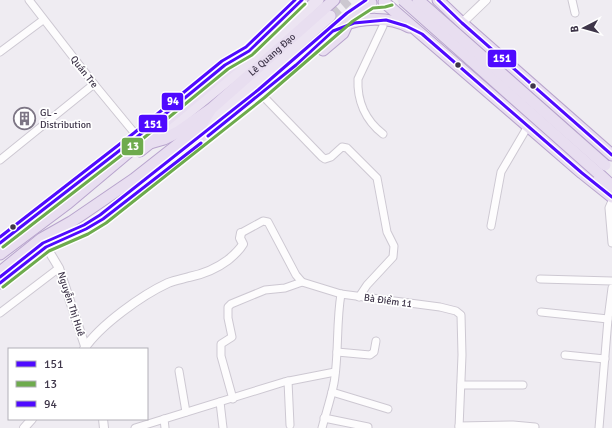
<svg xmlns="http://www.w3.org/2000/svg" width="612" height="428" font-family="Signika,sans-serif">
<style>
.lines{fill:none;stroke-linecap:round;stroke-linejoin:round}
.primary-tunnel{stroke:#ccc8d0;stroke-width:11;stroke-dasharray:11 5.5;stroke-linecap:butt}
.minor-casing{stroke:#cdc8d2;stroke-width:9}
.tertiary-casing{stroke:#cdc8d2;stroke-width:10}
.primary-casing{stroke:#c8b7d6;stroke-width:13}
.trunk-casing{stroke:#b8a4cd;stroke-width:13}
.minor{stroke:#fdfcfd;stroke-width:7}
.tertiary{stroke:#fdfcfd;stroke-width:8}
.primary{stroke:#ece4f2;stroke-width:11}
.trunk{stroke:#e8def0;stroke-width:11}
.trunk-bridge-casing{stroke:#b8a4cd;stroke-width:13;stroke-linecap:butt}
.trunk-bridge{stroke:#e8def0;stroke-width:11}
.bus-1-casing{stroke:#fff;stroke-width:6}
.bus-2-casing{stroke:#fff;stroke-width:6}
.bus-3-casing{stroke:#fff;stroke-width:6}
.bus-1{stroke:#4f0aff;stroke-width:3}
.bus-2{stroke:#6eab4d;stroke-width:3}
.bus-3{stroke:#4f0aff;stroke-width:3}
.bus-dot{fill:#3f364a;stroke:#fff;stroke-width:1.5}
.labels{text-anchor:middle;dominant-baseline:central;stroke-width:3.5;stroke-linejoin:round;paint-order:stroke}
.street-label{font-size:10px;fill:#3f364a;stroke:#fff}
.poi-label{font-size:10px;fill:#3f364a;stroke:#fff;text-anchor:start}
.line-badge{stroke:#fff;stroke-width:1.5}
.badge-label{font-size:11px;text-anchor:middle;font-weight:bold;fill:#fff}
</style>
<rect width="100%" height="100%" fill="#efecf2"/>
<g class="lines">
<!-- primary-tunnel -->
<polyline class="primary-tunnel" points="330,16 348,0"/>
<defs>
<g id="minor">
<polyline points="29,0 94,84 141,141"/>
<polyline points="572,0 575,13"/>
<polyline points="0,52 43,20"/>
<polyline points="261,94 322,157 325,159 331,157 342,147 347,148 377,178 387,232 394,246 393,257 367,285 359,297"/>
<path d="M383,134C365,120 357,100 358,79L383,26"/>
<polyline points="0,160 94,84"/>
<polyline points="612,201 609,208 612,243"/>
<polyline points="491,226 501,172 528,126"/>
<polyline points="241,233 263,221 268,222 296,275 302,282 341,294 440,307 456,311 461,315 462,355 459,428"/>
<polyline points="540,279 612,281"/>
<polyline points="541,312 608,319"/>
<polyline points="0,313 59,268"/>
<polyline points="337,352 370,355 374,352 376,341"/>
<polyline points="565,355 605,359"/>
<polyline points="179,371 186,412"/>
<polyline points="288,381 290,425"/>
<polyline points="461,385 523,385"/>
<polyline points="332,392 388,409"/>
<polyline points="233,399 221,356 221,344 232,337 228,318 228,307 231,304 265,290 285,288 302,282"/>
<polyline points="220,402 223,428"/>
<polyline points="324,418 368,427 368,428"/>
<polyline points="164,419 165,428"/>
<polyline points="459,426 513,425 535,427"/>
<polyline points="135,428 284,382 335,372"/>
<path d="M322,428C326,413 331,398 334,383C339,354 336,324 341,294"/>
<polyline points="599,428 608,319 612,288"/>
</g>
<g id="tertiary">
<polyline points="462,23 486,0"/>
<polyline points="44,243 59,268 86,349"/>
<path d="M84,349C100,325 142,295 168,283C175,280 182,279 189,277C204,274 216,269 228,260C234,255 239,251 243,244L240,238L241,233"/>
<polyline points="103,419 104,428"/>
<polyline points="24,428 32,419"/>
</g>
<g id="primary">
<polyline points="201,127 266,73 330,16"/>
<polyline points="150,143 255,58 318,0"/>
</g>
<g id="trunk">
<polyline points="438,0 462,23 612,155"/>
<polyline points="384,2 582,173 612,197"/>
<path d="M342,26C362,17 390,17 409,27"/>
<polyline points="323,50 343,33 348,22"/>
<path id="s1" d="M140,151L150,143L164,139L178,132L211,109L334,0"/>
<polyline points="598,173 612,186"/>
<polyline points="0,243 115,153"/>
<polyline points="0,254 68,203 249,51 302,0"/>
<polyline points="0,272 41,239 71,222 134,179 200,127 209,112"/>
<path d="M0,283L46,247L86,229L103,219C157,176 213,135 266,90C301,61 333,28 371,3"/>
</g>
</defs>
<!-- minor casing -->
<use href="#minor" class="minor-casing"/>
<!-- tertiary casing -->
<use href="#tertiary" class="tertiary-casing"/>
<!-- primary casing -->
<use href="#primary" class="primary-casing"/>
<!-- trunk casing -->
<use href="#trunk" class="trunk-casing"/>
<!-- minor -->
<use href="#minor" class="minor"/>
<!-- tertiary -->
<use href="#tertiary" class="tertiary"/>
<!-- primary -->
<use href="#primary" class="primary"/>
<!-- trunk -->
<use href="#trunk" class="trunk"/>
<defs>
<g id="trunk-bridge">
<polyline points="403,0 598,173"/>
<polyline points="418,0 605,165"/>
</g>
</defs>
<!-- trunk-bridge casing -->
<use href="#trunk-bridge" class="trunk-bridge-casing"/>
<!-- trunk-bridge -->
<use href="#trunk-bridge" class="trunk-bridge"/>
<defs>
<g id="bus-1">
<polyline points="438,0 462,23 612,155"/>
<polyline points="208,136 296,65 333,31 354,23 386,20 406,26 422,34 582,173 612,197"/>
<polyline points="0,243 137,137 225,65 249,51 302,0"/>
<polyline points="0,283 46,247 86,229 103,219 201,143"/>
</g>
<g id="bus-2">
<polyline points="3,247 140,141 228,69 252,55 305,4"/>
<polyline points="3,287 49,251 88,234 106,223 264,98 353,21 373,8 385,7 392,5"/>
</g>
<g id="bus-3">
<polyline points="0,237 134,133 222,61 246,47 295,0"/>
<polyline points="0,277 43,243 84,225 100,215 258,90 347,13 366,0"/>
</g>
</defs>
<!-- bus-1 casing -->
<use href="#bus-1" class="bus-1-casing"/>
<!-- bus-2 casing -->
<use href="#bus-2" class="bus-2-casing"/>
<!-- bus-3 casing -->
<use href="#bus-3" class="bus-3-casing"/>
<!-- bus-1 -->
<use href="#bus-1" class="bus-1"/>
<!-- bus-2 -->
<use href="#bus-2" class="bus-2"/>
<!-- bus-3 -->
<use href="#bus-3" class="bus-3"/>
</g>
<!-- icons -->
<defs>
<symbol id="building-ring" viewBox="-11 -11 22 22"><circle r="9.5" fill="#fff" stroke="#7d7685" stroke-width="1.5"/><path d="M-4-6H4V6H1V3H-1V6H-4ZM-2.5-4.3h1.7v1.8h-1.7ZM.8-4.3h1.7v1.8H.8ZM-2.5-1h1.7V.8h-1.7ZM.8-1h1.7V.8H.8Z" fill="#7d7685"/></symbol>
</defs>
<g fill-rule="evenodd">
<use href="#building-ring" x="12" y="106" width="25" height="25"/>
</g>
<!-- markers -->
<g class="bus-dot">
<circle cx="458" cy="65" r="3.5"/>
<circle cx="533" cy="86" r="3.5"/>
<circle cx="13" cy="227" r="3.5"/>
</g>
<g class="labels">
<!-- street labels -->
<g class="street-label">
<text stroke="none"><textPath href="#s1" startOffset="165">Lê Quang Đạo</textPath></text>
<text transform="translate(84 72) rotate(52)">Quán Tre</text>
<text transform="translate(388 301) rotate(8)">Bà Điểm 11</text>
<text transform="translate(71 304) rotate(72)">Nguyễn Thị Huê</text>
</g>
<!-- poi labels -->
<g class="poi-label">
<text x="40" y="113">GL -<tspan x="40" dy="12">Distribution</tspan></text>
</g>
</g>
<g class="line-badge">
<rect x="487" y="49" width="30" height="19" rx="4" fill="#4f0aff"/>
<rect x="161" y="92" width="23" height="19" rx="4" fill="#4f0aff"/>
<rect x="138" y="114" width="30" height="19" rx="4" fill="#4f0aff"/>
<rect x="121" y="137" width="23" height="19" rx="4" fill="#6eab4d"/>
</g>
<g class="badge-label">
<text x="502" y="62">151</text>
<text x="173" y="105">94</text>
<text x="153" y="128">151</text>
<text x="133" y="150">13</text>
</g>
<!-- legend -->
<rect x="8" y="348" width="140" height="72" fill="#ffffff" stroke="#b2afb7"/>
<rect x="16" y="361" width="20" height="6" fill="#4f0aff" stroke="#b2afb7"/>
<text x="44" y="368" font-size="12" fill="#3f364a">151</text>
<rect x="16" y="381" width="20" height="6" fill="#6eab4d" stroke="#b2afb7"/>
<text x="44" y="388" font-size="12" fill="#3f364a">13</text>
<rect x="16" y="401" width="20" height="6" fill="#4f0aff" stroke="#b2afb7"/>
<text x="44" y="408" font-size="12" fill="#3f364a">94</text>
<!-- north arrow -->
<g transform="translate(584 28) rotate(264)" stroke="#ffffff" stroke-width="3" paint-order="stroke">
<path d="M0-3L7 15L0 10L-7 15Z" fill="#3f364a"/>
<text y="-6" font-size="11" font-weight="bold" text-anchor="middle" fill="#3f364a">B</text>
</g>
</svg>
